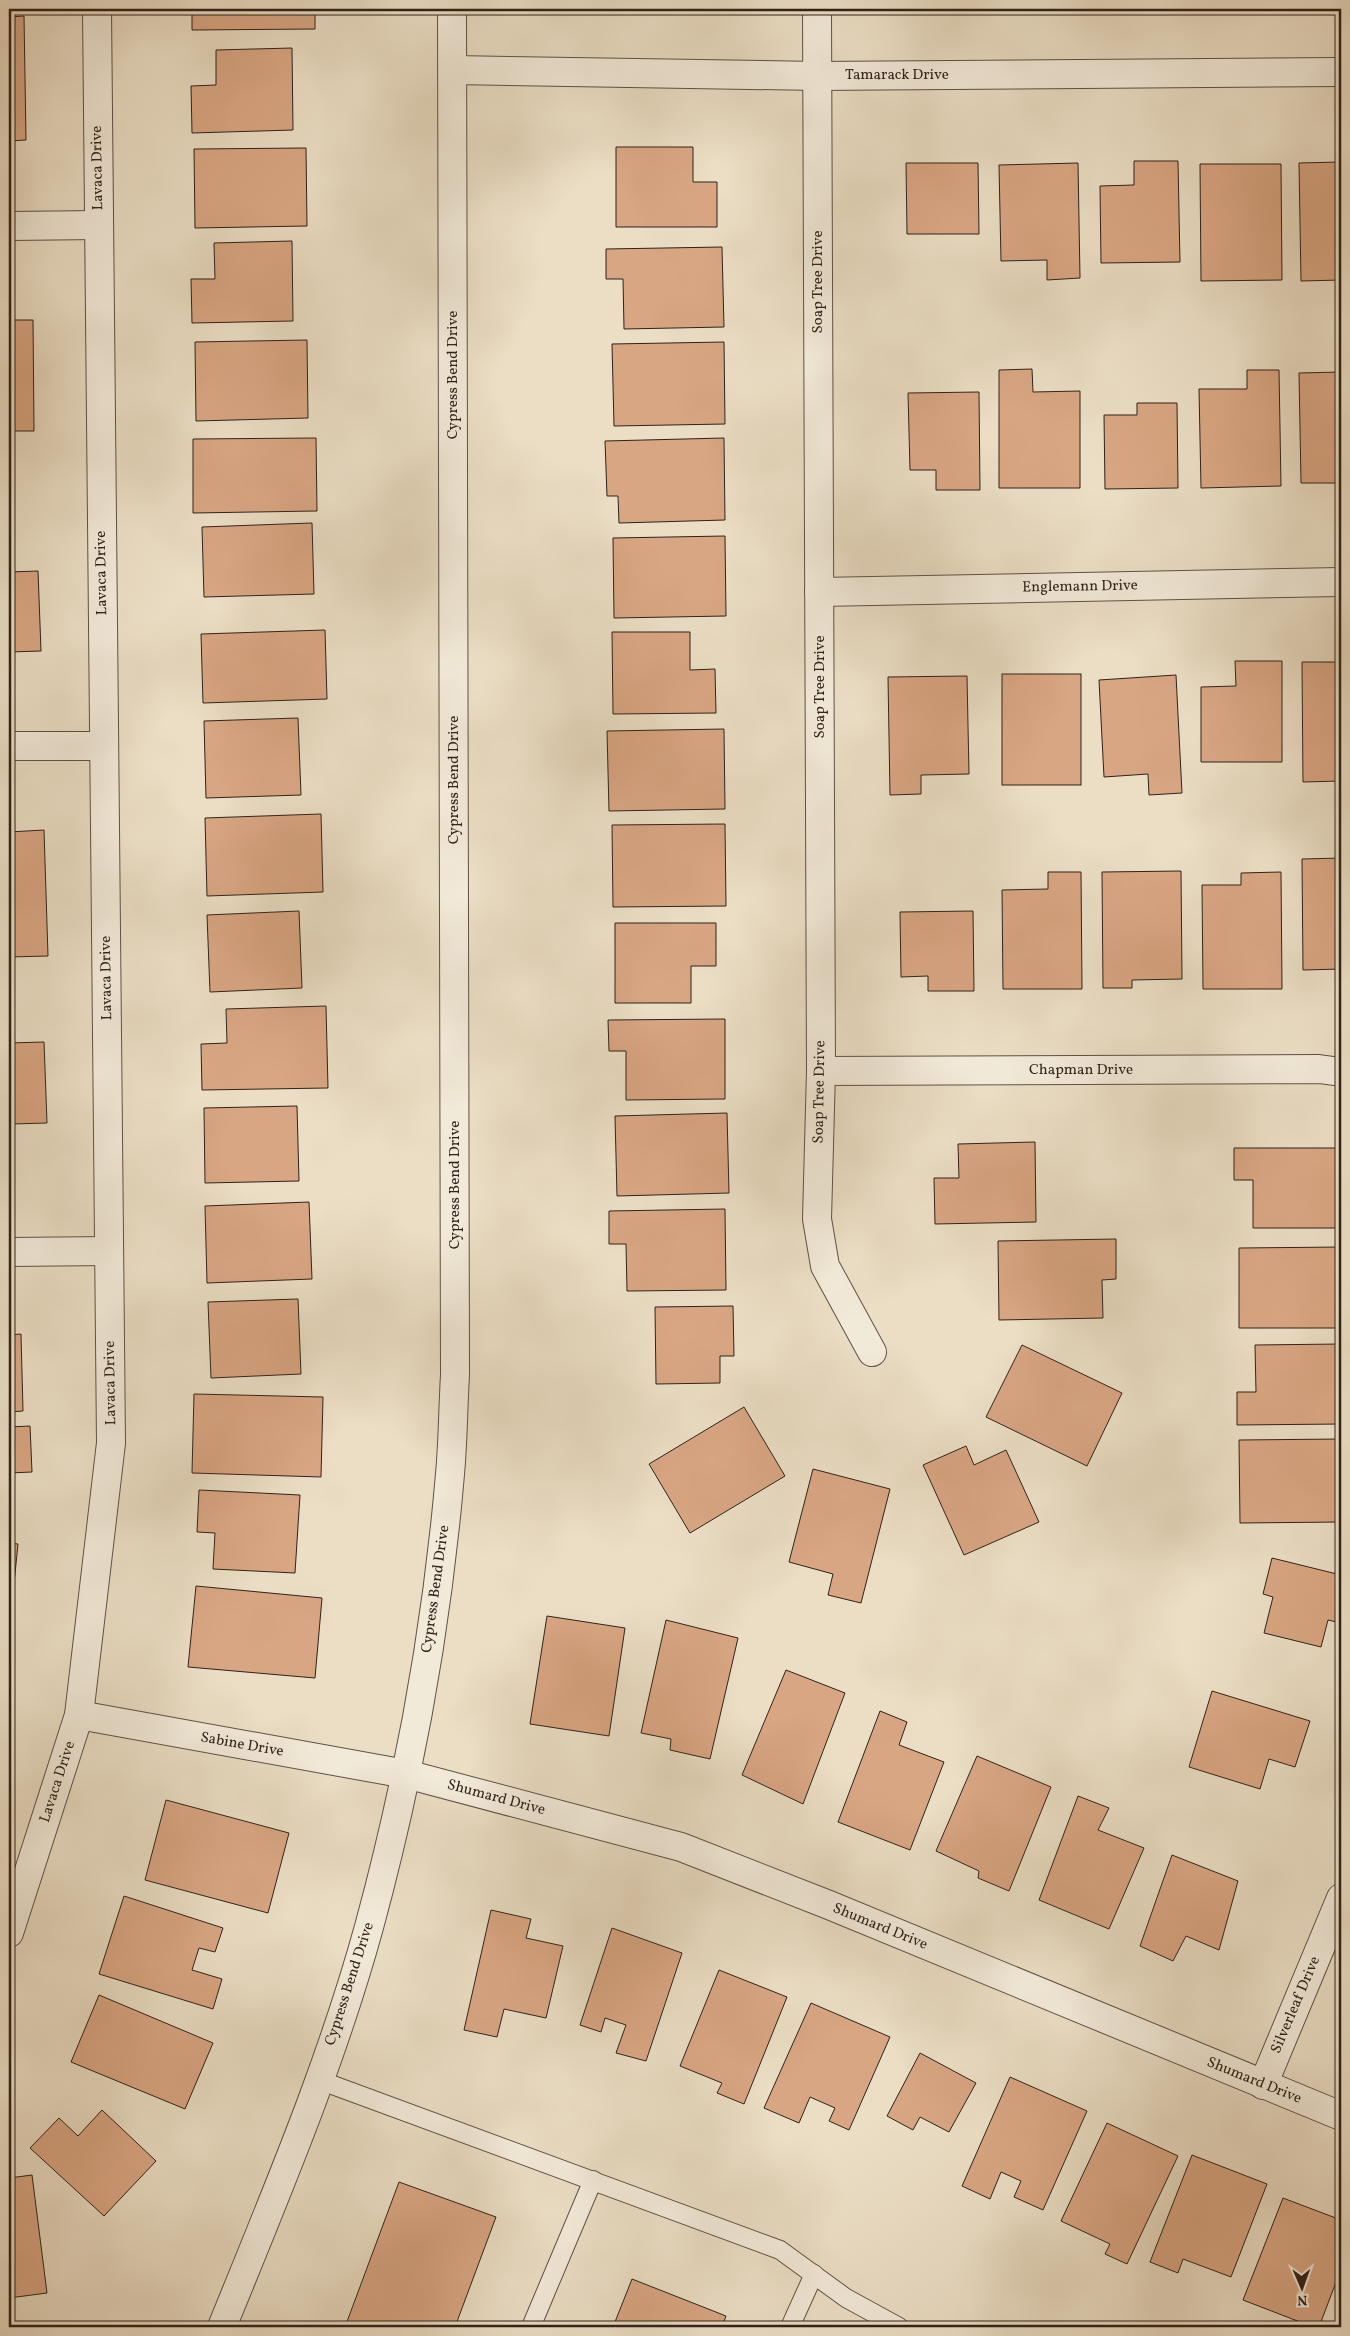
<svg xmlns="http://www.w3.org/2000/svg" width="1350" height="2336" font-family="Vollkorn,serif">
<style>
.building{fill:#d9a683;stroke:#2f221b}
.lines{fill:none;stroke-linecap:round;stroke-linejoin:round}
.service-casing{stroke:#5e5146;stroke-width:20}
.minor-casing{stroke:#5e5146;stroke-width:30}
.service{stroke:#f2ead9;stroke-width:18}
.minor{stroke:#f2ead9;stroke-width:28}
.labels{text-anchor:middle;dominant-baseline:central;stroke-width:4;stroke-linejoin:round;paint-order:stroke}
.street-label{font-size:15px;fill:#2f221b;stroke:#f2ead9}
</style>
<rect width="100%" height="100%" fill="#ebdec5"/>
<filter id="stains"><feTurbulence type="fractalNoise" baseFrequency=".004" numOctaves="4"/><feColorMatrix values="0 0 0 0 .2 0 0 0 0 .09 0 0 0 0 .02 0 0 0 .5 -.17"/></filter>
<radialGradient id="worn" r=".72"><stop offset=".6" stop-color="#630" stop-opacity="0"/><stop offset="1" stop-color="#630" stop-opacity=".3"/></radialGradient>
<!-- building -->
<g class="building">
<polygon points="192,9 315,9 315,29 192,30"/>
<polygon points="24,16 26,140 9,141 9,17"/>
<polygon points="292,48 293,130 192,133 191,86 216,85 216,50"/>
<polygon points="616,147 693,147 693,182 717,182 717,227 616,227"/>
<polygon points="306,148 307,226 195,228 194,149"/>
<polygon points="1134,161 1178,161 1180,262 1101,263 1100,186 1134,185"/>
<polygon points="1341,162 1341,280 1301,281 1299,163"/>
<polygon points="906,163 978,163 979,234 907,234"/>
<polygon points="1078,163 1080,278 1047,280 1047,260 1001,261 999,165"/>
<polygon points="1200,164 1281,164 1282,280 1201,281"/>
<polygon points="292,241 293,321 192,323 191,279 215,279 214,243"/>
<polygon points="722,247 724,327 624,329 623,279 606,279 606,249"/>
<polygon points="9,320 33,320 34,431 9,431"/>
<polygon points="307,340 308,418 196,421 195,342"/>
<polygon points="724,342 725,424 614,426 612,344"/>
<polygon points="1032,369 1033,392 1080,391 1080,488 999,488 999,370"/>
<polygon points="1247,370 1279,370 1281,486 1201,488 1199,389 1247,389"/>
<polygon points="1341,372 1341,483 1301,483 1299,373"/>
<polygon points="979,392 980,490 936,490 936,470 910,470 908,393"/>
<polygon points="1137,403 1177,403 1178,488 1105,489 1104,415 1137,415"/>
<polygon points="316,438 317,511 193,513 193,439"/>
<polygon points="724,438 725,520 619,523 618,496 607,496 605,441"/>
<polygon points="312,523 314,594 204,597 202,527"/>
<polygon points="725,536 726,616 614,618 613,538"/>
<polygon points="38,571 41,651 9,652 9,572"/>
<polygon points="325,630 327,699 203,703 201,634"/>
<polygon points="612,632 690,632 690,670 715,669 716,713 613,714"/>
<polygon points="1235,661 1282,661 1282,762 1201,762 1201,687 1236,686"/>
<polygon points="1302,662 1341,662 1341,781 1303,782"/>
<rect x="1002" y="674" width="79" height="111"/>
<polygon points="1176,675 1182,793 1149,795 1148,774 1104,777 1099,680"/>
<polygon points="967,676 969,774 921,775 921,794 890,795 888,677"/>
<polygon points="298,718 301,795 206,798 204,721"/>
<polygon points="724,729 725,809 609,811 607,731"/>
<polygon points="321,814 323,892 207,896 205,818"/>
<polygon points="725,824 726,906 613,907 612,825"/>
<polygon points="44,830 48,956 9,957 9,832"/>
<polygon points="1341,858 1341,969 1303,970 1302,859"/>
<polygon points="1181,871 1182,979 1132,980 1132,988 1103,988 1102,872"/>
<polygon points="1048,872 1081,872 1082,989 1003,989 1002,890 1048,889"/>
<polygon points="1281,872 1282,989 1203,989 1202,885 1241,885 1241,873"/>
<polygon points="299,911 302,988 210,992 207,915"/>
<polygon points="973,911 974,991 928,991 928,976 901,977 900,912"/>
<polygon points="615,923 716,923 716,966 691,966 691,1003 615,1003"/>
<polygon points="326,1006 328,1088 202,1090 201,1044 227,1043 226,1009"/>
<polygon points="725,1019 725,1099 626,1100 626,1051 609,1051 608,1020"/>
<polygon points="44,1042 47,1123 12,1124 13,1159 9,1159 9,1043"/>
<polygon points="297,1106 299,1181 205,1183 204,1108"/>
<polygon points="727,1113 729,1193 617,1196 615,1116"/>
<polygon points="1035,1142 1036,1222 935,1224 934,1178 959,1178 958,1144"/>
<polygon points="1234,1148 1341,1148 1341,1228 1253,1228 1253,1180 1234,1180"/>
<polygon points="309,1202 312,1279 207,1283 205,1206"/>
<polygon points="725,1209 726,1290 627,1291 626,1244 609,1244 609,1211"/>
<polygon points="1116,1239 1116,1279 1102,1280 1103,1318 999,1320 998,1241"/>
<polygon points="1341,1247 1341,1328 1239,1328 1239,1248"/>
<polygon points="298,1299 301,1374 211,1378 208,1302"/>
<polygon points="733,1306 734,1356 720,1356 720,1383 656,1384 655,1307"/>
<polygon points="21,1334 23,1411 9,1412 9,1335"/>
<polygon points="1341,1344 1341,1424 1237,1425 1237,1392 1256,1392 1255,1345"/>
<polygon points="1022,1345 1122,1393 1087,1466 986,1417"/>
<polygon points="194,1394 323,1397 321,1477 192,1473"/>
<polygon points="744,1407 785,1476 690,1533 649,1464"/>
<polygon points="30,1426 32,1472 9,1473 9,1427"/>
<polygon points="1341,1439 1341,1522 1240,1523 1239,1440"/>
<polygon points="966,1446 974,1465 1006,1450 1039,1522 964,1555 923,1465"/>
<polygon points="813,1469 890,1489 861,1603 828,1595 833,1574 789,1562"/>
<polygon points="199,1490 300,1495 295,1573 213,1569 215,1533 197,1532"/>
<polygon points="9,1543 18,1544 10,1623 9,1623"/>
<polygon points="1272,1558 1341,1575 1341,1623 1328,1620 1321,1647 1264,1633 1273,1597 1263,1594"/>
<polygon points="196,1586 322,1598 315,1678 188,1667"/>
<polygon points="547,1616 625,1628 609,1736 530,1724"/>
<polygon points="666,1620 738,1638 710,1759 670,1750 671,1739 641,1733"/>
<polygon points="786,1670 845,1693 803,1804 742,1775"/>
<polygon points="1212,1691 1310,1721 1295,1767 1269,1759 1260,1789 1189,1767"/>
<polygon points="880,1711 907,1722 899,1745 944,1762 910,1850 838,1822"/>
<polygon points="977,1756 1051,1787 1009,1891 978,1878 979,1871 936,1851"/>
<polygon points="1078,1796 1109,1808 1098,1830 1144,1848 1109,1929 1039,1900"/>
<polygon points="166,1800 289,1833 268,1913 145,1880"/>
<polygon points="1172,1855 1238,1881 1219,1950 1186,1936 1173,1961 1140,1946"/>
<polygon points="124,1896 223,1928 215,1952 199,1948 192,1970 222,1979 213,2009 99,1974"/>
<polygon points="491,1910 531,1919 526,1938 563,1946 546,2018 504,2009 497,2037 464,2030"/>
<polygon points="612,1928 682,1953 646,2061 616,2053 626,2025 605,2018 601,2032 580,2025"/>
<polygon points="719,1970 787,1997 744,2104 717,2093 722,2083 680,2066"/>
<polygon points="99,1995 213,2043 185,2109 71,2062"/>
<polygon points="811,2003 890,2037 849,2130 829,2121 835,2108 810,2097 799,2123 764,2108"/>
<polygon points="920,2053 976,2083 949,2132 920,2117 913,2130 887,2116"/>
<polygon points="1010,2077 1087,2111 1043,2210 1014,2197 1021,2181 1001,2172 990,2199 962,2186"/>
<polygon points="102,2110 156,2161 104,2216 30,2148 59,2118 78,2136"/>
<polygon points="1107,2123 1178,2156 1127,2264 1105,2254 1110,2244 1061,2221"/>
<polygon points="1192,2155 1267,2184 1231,2277 1183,2259 1178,2273 1150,2262"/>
<polygon points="32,2175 47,2293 9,2298 9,2178"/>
<polygon points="399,2182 496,2217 455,2327 345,2327"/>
<polygon points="1283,2198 1341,2220 1341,2269 1319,2327 1313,2327 1243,2300"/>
<polygon points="632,2279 726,2316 722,2327 613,2327"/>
</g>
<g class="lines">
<defs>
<g id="service">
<polyline points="319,2080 780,2250 846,2298 899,2327"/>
<polyline points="531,2327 593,2180"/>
<polyline points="790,2327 814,2274"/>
</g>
<g id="minor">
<polyline points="817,9 821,1071 817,1219 825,1266 872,1352"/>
<polyline points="453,70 817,76 1341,72"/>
<polyline points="9,226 99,225"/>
<polyline points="819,592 1341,582"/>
<polyline points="9,746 104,746"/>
<polyline points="821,1071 1319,1069 1341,1072"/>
<polyline points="9,1252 109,1251"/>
<polyline points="79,1715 406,1774 681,1847 829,1905 1341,2116"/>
<polyline points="9,1933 79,1715 111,1443 97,9"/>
<polyline points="1263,2085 1341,1898"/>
<path d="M222,2327C275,2196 331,2065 369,1927C409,1780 437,1627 450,1474C453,1442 453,1408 455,1375L452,9"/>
</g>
</defs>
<!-- service casing -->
<use href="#service" class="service-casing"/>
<!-- minor casing -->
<use href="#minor" class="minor-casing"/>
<!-- service -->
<use href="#service" class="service"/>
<!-- minor -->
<use href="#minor" class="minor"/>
</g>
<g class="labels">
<!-- street labels -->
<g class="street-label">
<text x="897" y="75">Tamarack Drive</text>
<text transform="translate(98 168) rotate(-91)">Lavaca Drive</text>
<text transform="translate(818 282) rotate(-90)">Soap Tree Drive</text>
<text transform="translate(453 375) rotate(-90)">Cypress Bend Drive</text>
<text transform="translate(102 573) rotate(-91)">Lavaca Drive</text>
<text transform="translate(1080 587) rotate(-1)">Englemann Drive</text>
<text transform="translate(820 687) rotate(-90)">Soap Tree Drive</text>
<text transform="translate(454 780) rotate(-90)">Cypress Bend Drive</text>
<text transform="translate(107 978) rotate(-91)">Lavaca Drive</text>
<text x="1081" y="1070">Chapman Drive</text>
<text transform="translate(820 1092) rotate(-89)">Soap Tree Drive</text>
<text transform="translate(455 1185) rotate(-90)">Cypress Bend Drive</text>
<text transform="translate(111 1383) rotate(-91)">Lavaca Drive</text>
<text transform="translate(436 1589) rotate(-82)">Cypress Bend Drive</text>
<text transform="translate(242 1745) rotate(10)">Sabine Drive</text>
<text transform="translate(58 1782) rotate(-72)">Lavaca Drive</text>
<text transform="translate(496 1798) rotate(15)">Shumard Drive</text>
<text transform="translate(880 1927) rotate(22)">Shumard Drive</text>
<text transform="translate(350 1984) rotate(-72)">Cypress Bend Drive</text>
<text transform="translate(1296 2005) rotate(-67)">Silverleaf Drive</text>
<text transform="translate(1254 2081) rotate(22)">Shumard Drive</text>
</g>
</g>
<!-- margin -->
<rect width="1350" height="2336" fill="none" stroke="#ebdec5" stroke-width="30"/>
<rect x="10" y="10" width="1330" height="2316" fill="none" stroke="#2f221b" stroke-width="2.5"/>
<rect x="15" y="15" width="1320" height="2306" fill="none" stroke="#2f221b"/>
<!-- north arrow -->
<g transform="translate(1302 2288) rotate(178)" stroke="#f2ead9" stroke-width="4" paint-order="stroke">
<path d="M0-4L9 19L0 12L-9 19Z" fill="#2f221b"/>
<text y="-8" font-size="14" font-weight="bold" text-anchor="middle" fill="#2f221b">N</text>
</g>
<rect width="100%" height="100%" filter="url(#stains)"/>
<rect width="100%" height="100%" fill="url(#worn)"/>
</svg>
